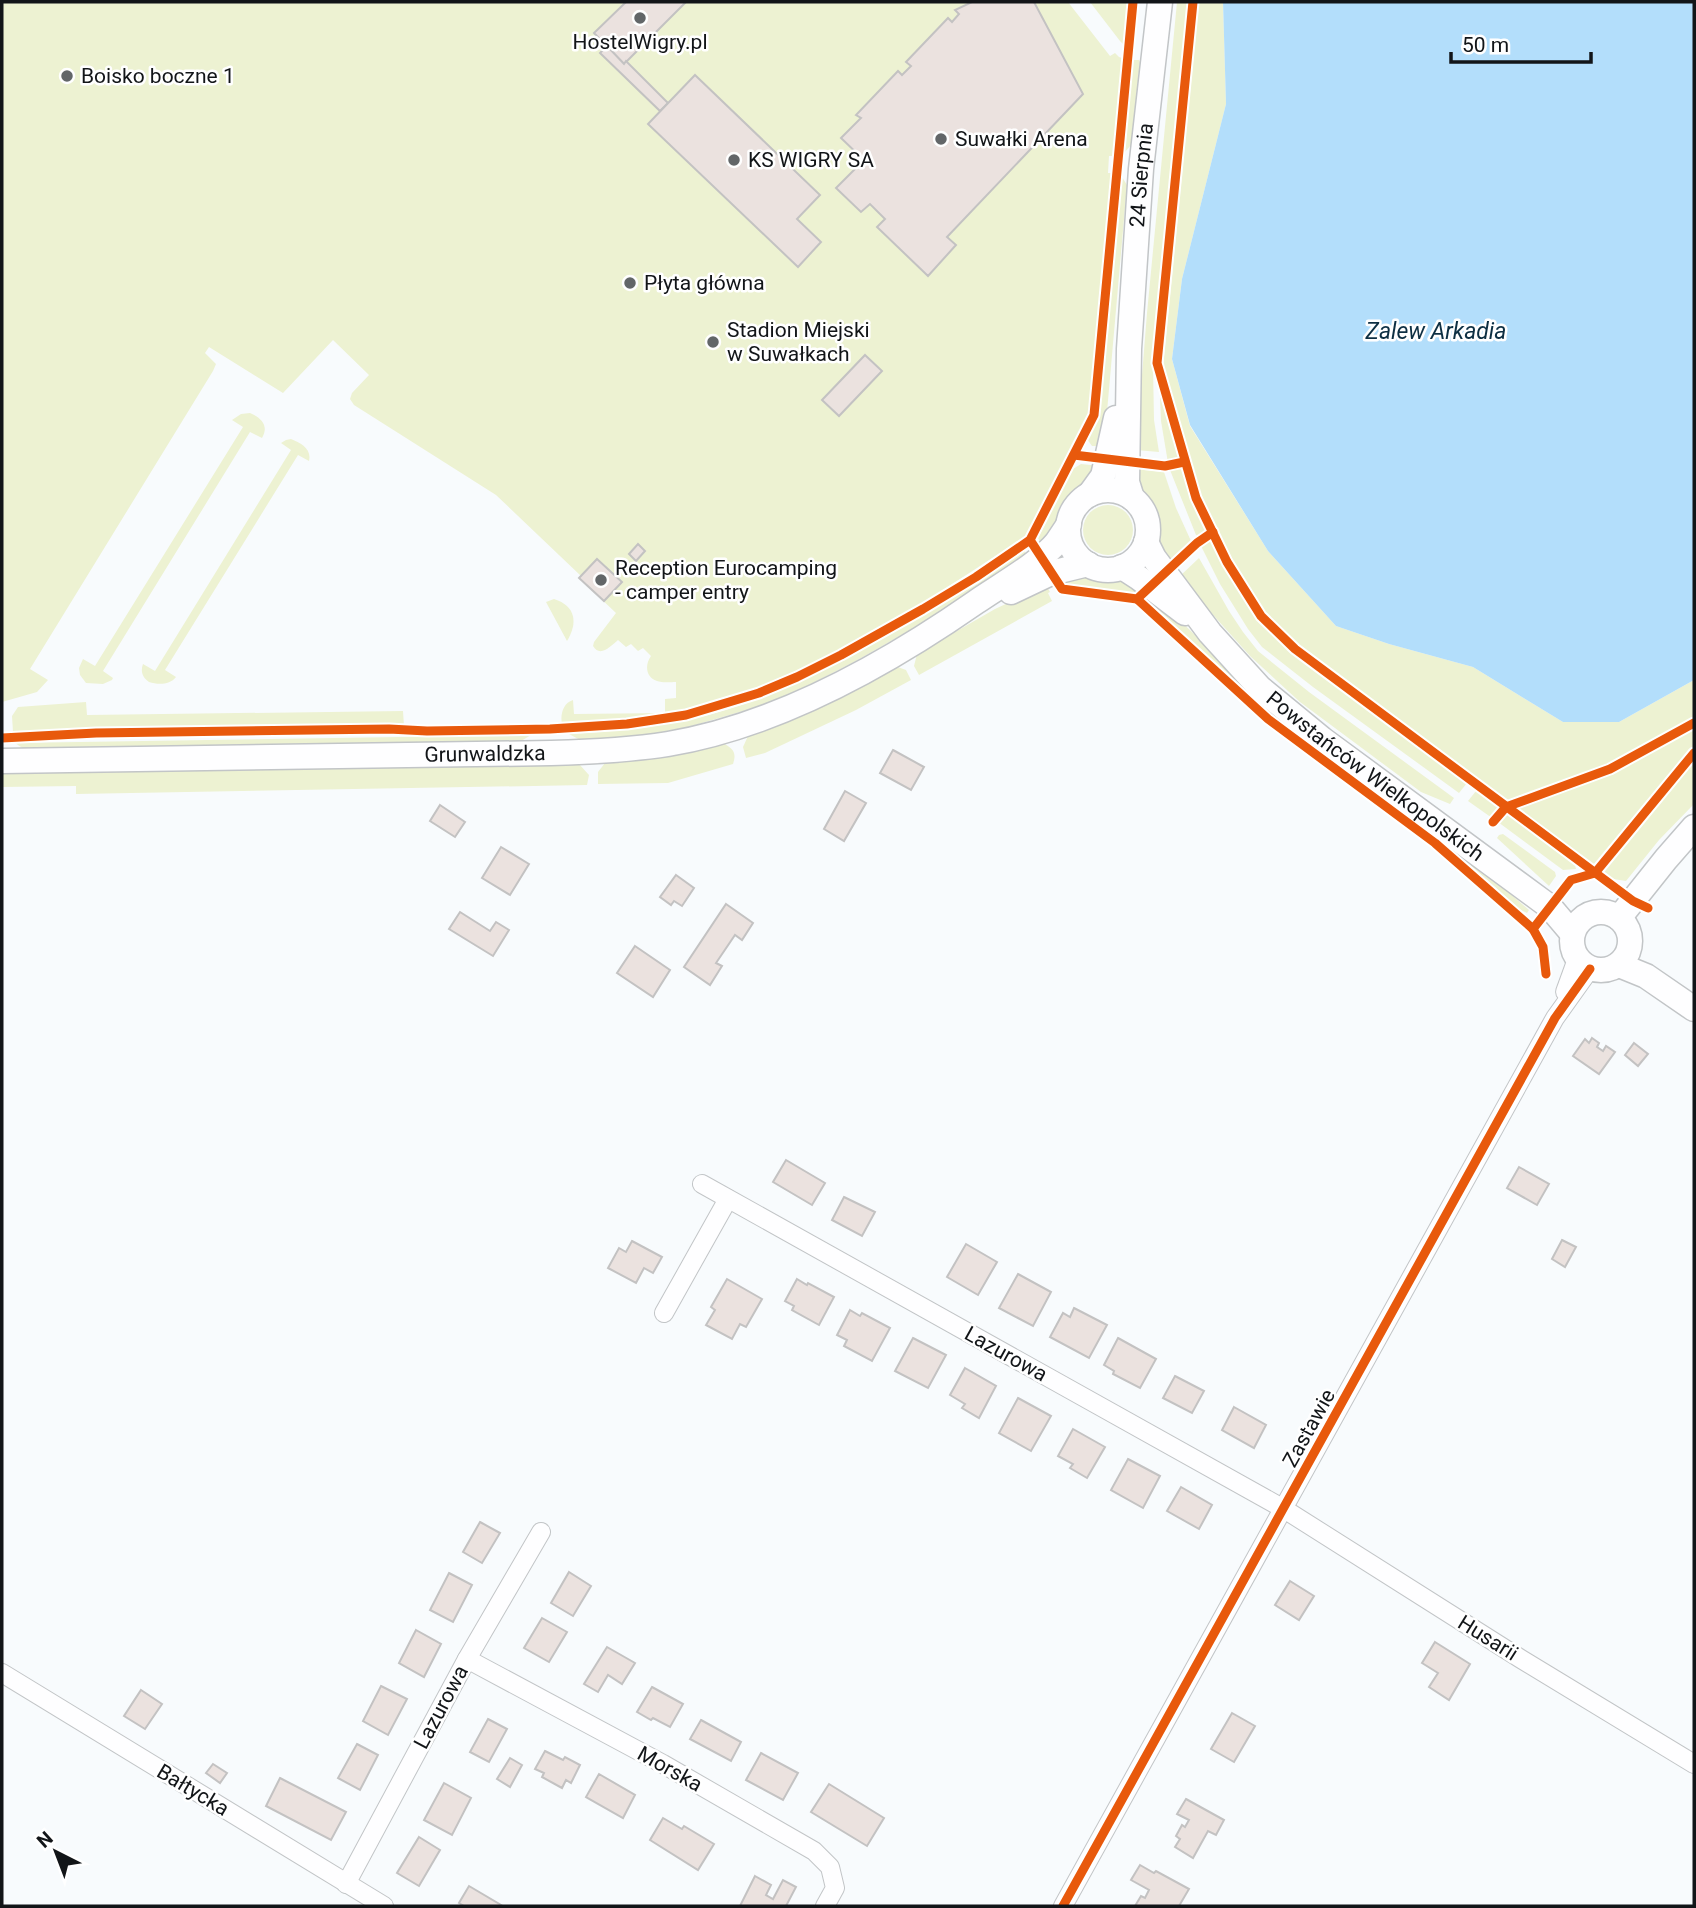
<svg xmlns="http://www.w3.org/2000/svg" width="1696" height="1908" font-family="Roboto,sans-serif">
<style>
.green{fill:#edf2d2}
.water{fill:#b3defb}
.building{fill:#ebe2df;stroke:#c3c2c2;stroke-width:2}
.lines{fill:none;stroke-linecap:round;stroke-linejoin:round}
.street-casing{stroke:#c2c5c7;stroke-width:20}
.secondary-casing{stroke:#c2c5c7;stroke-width:27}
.street{stroke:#fefeff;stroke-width:18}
.secondary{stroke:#fefeff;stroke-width:24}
.cycleway-casing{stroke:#fff;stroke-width:13}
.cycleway{stroke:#e8590c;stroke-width:9}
.poi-dot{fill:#626668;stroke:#fff;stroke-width:2.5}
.labels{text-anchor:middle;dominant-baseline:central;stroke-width:5;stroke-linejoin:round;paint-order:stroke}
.poi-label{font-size:21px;fill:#121518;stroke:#fff;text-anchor:start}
.street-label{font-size:21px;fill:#121518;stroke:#fff}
.water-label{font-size:23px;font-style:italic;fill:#0d2f43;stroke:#fff}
</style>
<rect width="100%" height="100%" fill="#f8fbfd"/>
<!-- green -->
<g class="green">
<path d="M2,2H1068L1110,56L1115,53L1119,57L1122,58L1113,156H1109L1108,173H1111L1089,414L1026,536L920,605L839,650L794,673L756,688L685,710L627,719L562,724C560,715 563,703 573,700L574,714L665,713V699L676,698V682C671,682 662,683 657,681C645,677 645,664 651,656L643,648L638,651L631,644L626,647L618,640C611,646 600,658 593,646L594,642L616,613L579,578L581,576L496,495L354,405L350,399L352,393L369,375L333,340L283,393L209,347L205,353L216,364L213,371L30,669L48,680L37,692L2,702Z"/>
<polygon points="1090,2 1128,2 1124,45 1120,41"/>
<polygon points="1177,2 1188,2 1153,366 1154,420 1159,452 1136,450 1147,313"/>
<polygon points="1199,2 1223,2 1226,104 1182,279 1172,359 1190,426 1268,551 1336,626 1389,644 1473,667 1563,722 1619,722 1694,680 1694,804 1659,840 1626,881 1613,879 1592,869 1298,646 1265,613 1230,560 1199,496 1163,367"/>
<polygon points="1133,60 1139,60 1140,62 1131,145 1124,153"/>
<polygon points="1122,177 1127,185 1104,446 1092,446 1087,439 1099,415"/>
<polygon points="1163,397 1180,458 1168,463 1161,421 1160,398"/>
<path d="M250,413C262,418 269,426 262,438L250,432L103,671L113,678L112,680L103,684L86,683L80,675L79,668L83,659L95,666L243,427L232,420L241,414Z"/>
<path d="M291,439C301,443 312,449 309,461L298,455L165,670L176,677C170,685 158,685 149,682C143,678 140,672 143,664L155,671L291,450L281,443L286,440Z"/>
<polygon points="1081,464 1100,466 1089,484 1075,494 1067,503 1059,520 1043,546 1038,538 1073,469"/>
<polygon points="1179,468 1182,470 1193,499 1207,529 1206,533 1199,537 1196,535 1170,470"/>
<polygon points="1135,469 1164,472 1176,508 1191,541 1166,564 1156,545 1157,530 1155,516 1150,504 1142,495"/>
<circle cx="1108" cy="530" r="25"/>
<path d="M1209,539L1213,540C1233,584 1257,620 1293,653L1467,783L1459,793L1313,687L1262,647L1248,629L1220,584L1201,546V543Z"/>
<path d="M1024,550L1027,556L949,608L854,662L805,687L764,705L688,727L646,735L582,741L569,734C622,731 675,726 726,710C834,677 929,610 1024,550Z"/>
<polygon points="1199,558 1229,611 1243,632 1258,651 1309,692 1454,798 1450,804 1421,792 1300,702 1250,656 1179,577"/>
<polygon points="1084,574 1100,580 1128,581 1140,588 1133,594 1067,584 1062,576"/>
<polygon points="1046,585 1050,592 1048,593 1052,601 919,675 914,666 917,654 995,609"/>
<polygon points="1156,598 1268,704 1451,842 1529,910 1527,913 1521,910 1445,843 1258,702 1154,607"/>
<path d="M554,599C576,606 578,623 567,641L546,602Z"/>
<polygon points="895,666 906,670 911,680 856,710 765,753 746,758 743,747 748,736"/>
<polygon points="86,702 87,715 403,711 404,726 13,732 12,716 18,707"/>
<polygon points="531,735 518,743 24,749 15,743"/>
<path d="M723,743C733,749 737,752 733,764L668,783L598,784V772L605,763L639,760Z"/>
<polygon points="579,764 589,775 587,785 76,794 76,786 2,787 2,773"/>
<polygon points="1476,791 1500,808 1492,818 1468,801"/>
<polygon points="1506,813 1575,865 1576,869 1563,870 1498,822"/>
<polygon points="1503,834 1555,872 1556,876 1549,886 1497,838 1499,835"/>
</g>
<!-- water -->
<polygon class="water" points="1223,2 1694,2 1694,680 1619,722 1563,722 1473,667 1389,644 1336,626 1268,551 1190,425 1172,359 1182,279 1226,104"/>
<!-- building -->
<g class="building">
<polygon points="626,2 686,2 624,64 594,33"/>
<polygon points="972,2 1034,2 1083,94 947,237 956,245 928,276 877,227 885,219 870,204 861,212 836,188 864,160 841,138 861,118 856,115 898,71 902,75 911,66 906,62 948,18 952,22 959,14 955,10"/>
<polygon points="607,46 624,64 626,61 668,103 660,111 600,53"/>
<polygon points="695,75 820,195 797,219 821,242 798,267 648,124"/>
<polygon points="865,355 882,371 839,416 822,400"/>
<polygon points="638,544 645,551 636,561 629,554"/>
<polygon points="597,559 622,582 604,601 579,578"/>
<polygon points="893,750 924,767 911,790 880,773"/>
<polygon points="845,791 866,803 844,841 824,829"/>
<polygon points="440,805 465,822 455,837 430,821"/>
<polygon points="501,847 529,864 510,895 482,878"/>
<polygon points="676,875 694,888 682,906 674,901 671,905 660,897"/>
<polygon points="726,904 753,923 742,940 735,935 716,963 722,966 710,985 684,967"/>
<polygon points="460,912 490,931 496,922 509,930 493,956 449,929"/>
<polygon points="635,946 670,970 653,997 617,973"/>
<polygon points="1592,1038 1599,1043 1597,1047 1603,1051 1606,1046 1615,1052 1599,1074 1573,1056 1585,1039 1589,1043"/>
<polygon points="1634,1043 1648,1054 1638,1066 1625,1055"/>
<polygon points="786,1160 825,1183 812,1205 773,1182"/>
<polygon points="1519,1167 1549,1184 1537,1205 1507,1188"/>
<polygon points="844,1197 875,1212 862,1236 832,1220"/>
<polygon points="1562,1240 1576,1247 1565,1267 1552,1259"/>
<polygon points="632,1241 662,1257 653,1273 644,1268 636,1283 608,1268 619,1248 626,1252"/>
<polygon points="966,1244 997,1262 978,1295 947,1277"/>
<polygon points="1018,1274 1051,1292 1033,1326 999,1308"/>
<polygon points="727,1279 762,1299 746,1327 740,1324 732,1339 706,1325 715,1310 711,1307"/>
<polygon points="797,1279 807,1285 808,1283 834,1297 819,1325 792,1310 794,1306 785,1301"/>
<polygon points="1074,1308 1107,1325 1089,1358 1050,1337 1063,1313 1070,1317"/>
<polygon points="850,1310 860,1316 862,1313 890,1328 872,1361 844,1346 847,1340 837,1335"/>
<polygon points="913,1338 946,1355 928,1388 895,1371"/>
<polygon points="1118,1338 1156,1359 1140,1388 1113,1374 1114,1371 1104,1365"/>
<polygon points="965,1368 996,1386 979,1418 962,1408 965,1404 950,1395"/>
<polygon points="1175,1376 1204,1391 1192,1413 1163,1398"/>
<polygon points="1018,1398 1051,1416 1031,1451 999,1433"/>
<polygon points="1234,1407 1266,1425 1254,1448 1222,1430"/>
<polygon points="1073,1429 1105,1447 1087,1478 1070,1468 1073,1464 1058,1456"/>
<polygon points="1128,1459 1160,1476 1143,1508 1111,1490"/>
<polygon points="1181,1487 1212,1505 1199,1529 1167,1511"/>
<polygon points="480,1522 500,1533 482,1563 463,1552"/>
<polygon points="569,1572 591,1586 573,1616 551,1603"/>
<polygon points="449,1573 472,1585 453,1622 430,1610"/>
<polygon points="1290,1581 1314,1596 1299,1620 1275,1605"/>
<polygon points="542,1618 567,1632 549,1662 524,1648"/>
<polygon points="416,1630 441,1644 424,1677 399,1663"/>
<polygon points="1435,1642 1470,1664 1449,1700 1429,1687 1438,1673 1422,1663"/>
<polygon points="607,1647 635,1663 622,1684 608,1675 598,1692 584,1684"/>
<polygon points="381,1686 407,1699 388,1735 363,1721"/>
<polygon points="652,1687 683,1704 670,1727 653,1718 651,1720 637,1712"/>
<polygon points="141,1690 162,1704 145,1729 124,1716"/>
<polygon points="1232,1713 1255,1726 1234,1762 1211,1749"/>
<polygon points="488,1719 507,1729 489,1762 470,1752"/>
<polygon points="701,1720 741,1742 731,1761 690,1739"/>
<polygon points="357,1744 378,1755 360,1790 338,1778"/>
<polygon points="545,1751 563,1760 565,1757 580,1765 571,1783 566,1780 562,1788 542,1777 544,1773 535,1769"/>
<polygon points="761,1753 798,1773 783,1800 746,1780"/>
<polygon points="510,1758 522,1765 510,1787 497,1779"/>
<polygon points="213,1764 227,1773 220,1783 206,1773"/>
<polygon points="599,1774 635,1795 623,1818 586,1797"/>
<polygon points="280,1778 346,1812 331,1840 266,1806"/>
<polygon points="444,1783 471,1798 452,1835 424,1820"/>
<polygon points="829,1784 884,1818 867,1846 811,1812"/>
<polygon points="1186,1799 1224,1820 1216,1835 1208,1831 1193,1858 1175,1847 1180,1839 1176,1836 1182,1825 1185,1827 1189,1820 1177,1814"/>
<polygon points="663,1818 682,1829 684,1826 714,1844 698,1870 650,1840"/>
<polygon points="419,1837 440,1850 419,1886 397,1873"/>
<polygon points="1140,1865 1154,1873 1156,1871 1189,1889 1179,1906 1135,1906 1141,1896 1145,1898 1149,1890 1131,1880"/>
<polygon points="755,1876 771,1885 766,1895 773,1899 783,1880 796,1887 786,1906 740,1906"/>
<polygon points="469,1886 501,1905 500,1906 464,1906 459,1903"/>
</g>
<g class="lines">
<defs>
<g id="street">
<polyline points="1565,992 1577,959"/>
<polyline points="702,1184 1284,1509 1521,1659 1694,1764"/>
<polyline points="664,1313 728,1199"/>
<polyline points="467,1659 663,1764 814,1851 830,1867 835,1888 825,1906"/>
<polyline points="2,1673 384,1906"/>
<polyline points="346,1884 467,1659 541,1532"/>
<polyline points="1063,1906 1555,1018 1590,969"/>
</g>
<g id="secondary">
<circle cx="1108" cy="530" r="40"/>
<polyline points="1090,494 1103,476 1116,418"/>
<path id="s1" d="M1132,498L1127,482L1129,349L1141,169L1160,2"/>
<path id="s2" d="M1146,542L1154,558L1210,633L1260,688L1322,739L1550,907L1572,933"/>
<polyline points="1122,567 1139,578 1185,613"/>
<polyline points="1011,592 1051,573 1088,564"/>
<path id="s3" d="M2,761L551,753C590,752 630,750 668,744C776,726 887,664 976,602C999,586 1040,563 1057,542C1061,536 1065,530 1069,524"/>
<circle cx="1601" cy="941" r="29"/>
<polyline points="1619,918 1666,859 1694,827"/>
<polyline points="1619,965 1646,976 1694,1009"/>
</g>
</defs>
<!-- street casing -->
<use href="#street" class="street-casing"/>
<!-- secondary casing -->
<use href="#secondary" class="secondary-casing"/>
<!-- street -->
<use href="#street" class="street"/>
<!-- secondary -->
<use href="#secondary" class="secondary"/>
<defs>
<g id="cycleway">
<polyline points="1193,2 1157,363 1196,498 1227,562 1261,616 1295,649 1633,901 1648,908"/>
<polyline points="1074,455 1165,466 1184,462"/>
<polyline points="1030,540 1062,589 1137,599 1197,543 1213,532"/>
<polyline points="1137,599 1268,719 1435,843 1533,929"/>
<polyline points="2,738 96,733 389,729 427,731 550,729 627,724 686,715 759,693 797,677 841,655 923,609 976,577 1030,540 1094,415 1133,2"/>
<polyline points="1493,822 1506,807 1610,769 1694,723"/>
<polyline points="1546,974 1543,947 1533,929 1571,880 1595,873 1694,753"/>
<polyline points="1063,1906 1555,1018 1590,969"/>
</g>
</defs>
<!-- cycleway casing -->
<use href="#cycleway" class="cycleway-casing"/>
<!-- cycleway -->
<use href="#cycleway" class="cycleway"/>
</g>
<!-- markers -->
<g class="poi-dot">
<circle cx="640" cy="18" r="7"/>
<circle cx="67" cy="76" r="7"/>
<circle cx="941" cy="139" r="7"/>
<circle cx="734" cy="160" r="7"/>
<circle cx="630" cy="283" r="7"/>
<circle cx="713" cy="342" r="7"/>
<circle cx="601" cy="580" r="7"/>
</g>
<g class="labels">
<!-- poi labels -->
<g class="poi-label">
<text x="640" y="42" text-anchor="middle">HostelWigry.pl</text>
<text x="81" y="76">Boisko boczne 1</text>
<text x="955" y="139">Suwałki Arena</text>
<text x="748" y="160">KS WIGRY SA</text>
<text x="644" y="283">Płyta główna</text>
<text x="727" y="330">Stadion Miejski<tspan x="727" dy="24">w Suwałkach</tspan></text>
<text x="615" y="568">Reception Eurocamping<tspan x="615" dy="24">- camper entry</tspan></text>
</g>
<!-- street labels -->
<g class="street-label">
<text stroke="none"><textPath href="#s1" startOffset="324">24 Sierpnia</textPath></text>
<text stroke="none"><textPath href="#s3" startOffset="483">Grunwaldzka</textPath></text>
<text stroke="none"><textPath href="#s2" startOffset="331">Powstańców Wielkopolskich</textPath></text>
<text transform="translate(1006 1354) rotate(29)">Lazurowa</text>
<text transform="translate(1309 1428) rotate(-61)">Zastawie</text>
<text transform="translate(1488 1638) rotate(32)">Husarii</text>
<text transform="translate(441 1707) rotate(-62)">Lazurowa</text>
<text transform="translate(670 1769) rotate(29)">Morska</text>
<text transform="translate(193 1790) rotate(31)">Bałtycka</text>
</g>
<!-- water labels -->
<g class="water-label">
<text x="1436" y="331">Zalew Arkadia</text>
</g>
</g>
<!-- border -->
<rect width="1696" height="1908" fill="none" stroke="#121518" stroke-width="7"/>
<!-- north arrow -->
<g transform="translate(56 1852) rotate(318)" stroke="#ffffff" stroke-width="5" paint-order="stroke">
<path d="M0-5L12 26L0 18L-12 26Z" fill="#121518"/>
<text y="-10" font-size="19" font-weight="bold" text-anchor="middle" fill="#121518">N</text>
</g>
<!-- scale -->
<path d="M1451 52v10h140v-10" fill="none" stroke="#121518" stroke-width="3.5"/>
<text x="1462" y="52" font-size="21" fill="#121518" stroke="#ffffff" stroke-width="5" paint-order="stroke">50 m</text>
</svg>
